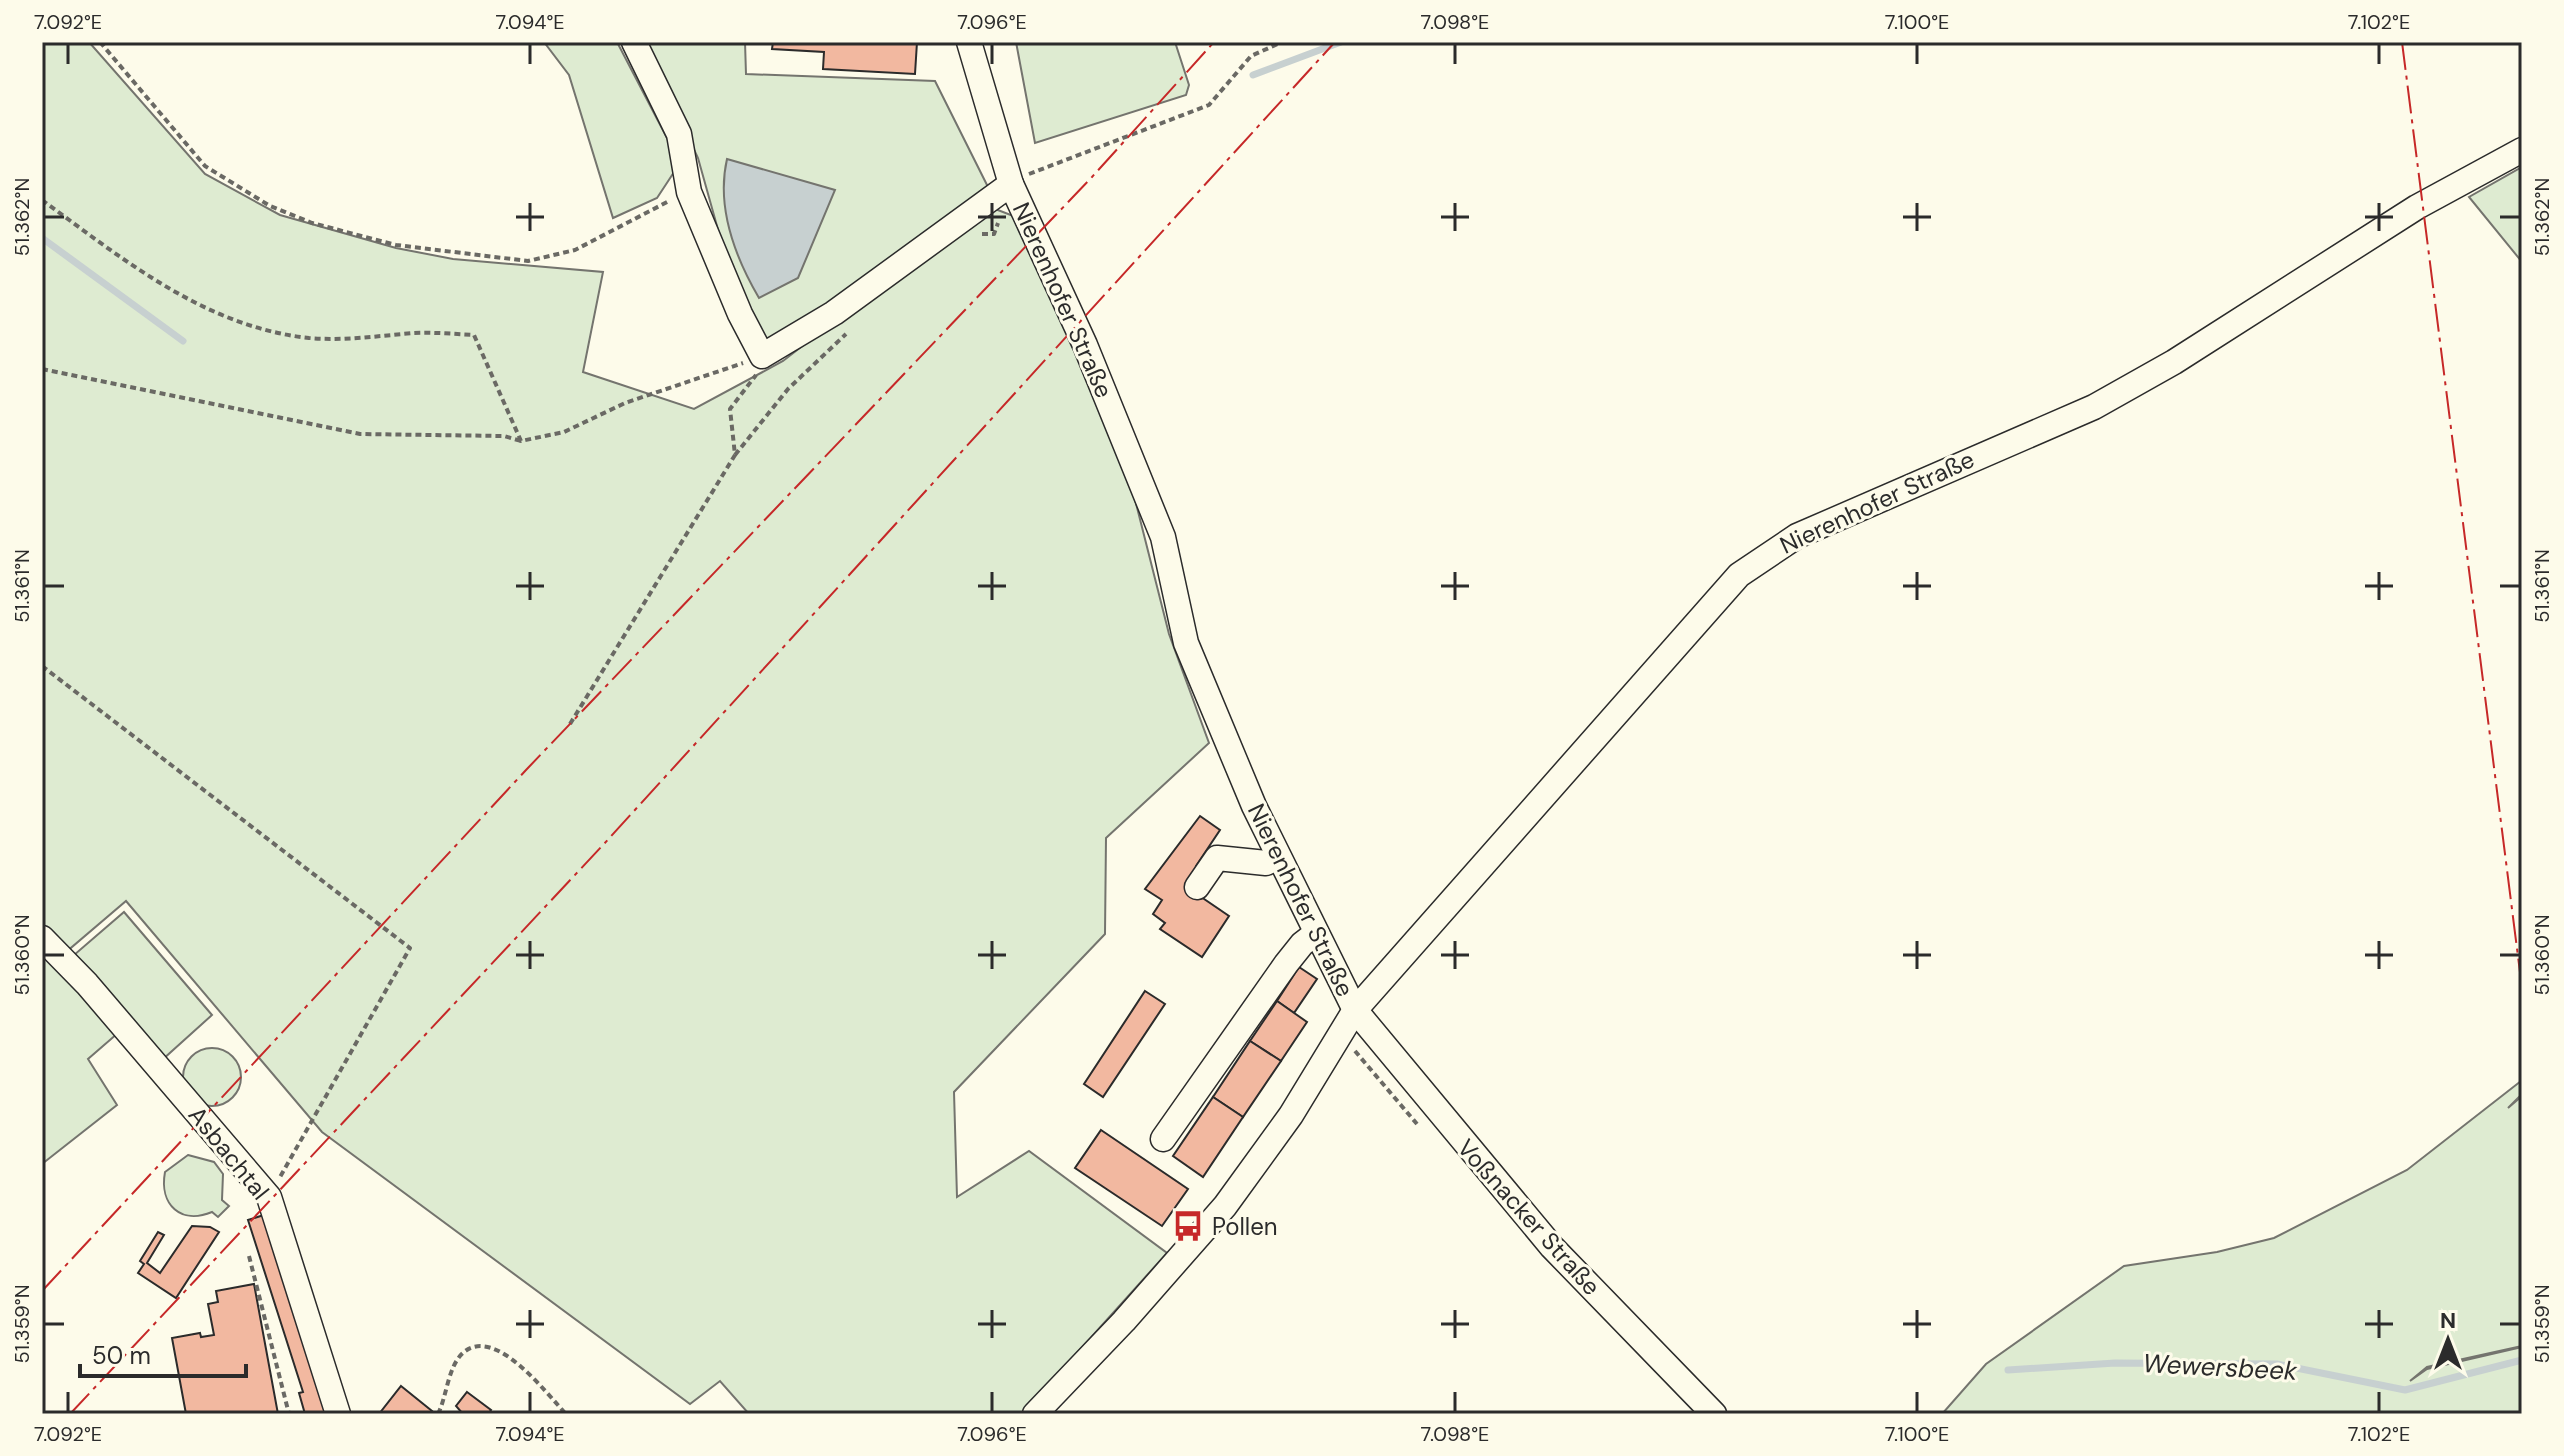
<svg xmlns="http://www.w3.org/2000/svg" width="2564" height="1456" font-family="'DM Sans',sans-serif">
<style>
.green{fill:#deebd1;stroke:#74746e;stroke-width:2}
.water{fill:#c7d0d0;stroke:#74746e;stroke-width:2}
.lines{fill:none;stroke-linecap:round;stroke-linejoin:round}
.stream{stroke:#c7d0d0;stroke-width:7}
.building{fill:#f2b8a0;stroke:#2b2b2b;stroke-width:2}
.minor-casing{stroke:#2b2b2b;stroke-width:27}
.path{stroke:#6a6964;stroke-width:4;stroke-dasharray:6 4;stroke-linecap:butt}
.minor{stroke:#fdfbea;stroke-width:24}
.power{stroke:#c62828;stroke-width:2;stroke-dasharray:28 6 4 6;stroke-linecap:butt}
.ticks{fill:none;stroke:#2b2b2b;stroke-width:3}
.labels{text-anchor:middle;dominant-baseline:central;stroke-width:6;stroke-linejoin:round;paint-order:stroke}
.street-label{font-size:24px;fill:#2b2b2b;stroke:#fdfbea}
.poi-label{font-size:24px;fill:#2b2b2b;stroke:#fdfbea;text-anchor:start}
.water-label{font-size:26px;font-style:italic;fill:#2b2b2b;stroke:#fdfbea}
.neatline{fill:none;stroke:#2b2b2b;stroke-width:3}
.ticks-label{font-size:20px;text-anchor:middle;fill:#2b2b2b}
</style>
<rect width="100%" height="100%" fill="#fdfbea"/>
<!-- green -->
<g class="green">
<polygon points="42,42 89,42 205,174 280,215 396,248 453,259 603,272 583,372 694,409 783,361 889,279 990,207 1016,217 1123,452 1169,634 1209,743 1106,838 1105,934 954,1092 957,1197 1029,1151 1167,1253 1022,1414 749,1414 720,1381 690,1404 322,1132 126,901 65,953 125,1027 88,1059 117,1105 42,1164"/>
<polygon points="544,42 617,42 680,163 657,198 613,218 569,75"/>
<polygon points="644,42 745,42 746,74 935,81 989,189 875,273 764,345 729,269 698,158"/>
<polygon points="1016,42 1175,42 1189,85 1186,95 1035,143"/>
<polygon points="2522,167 2522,262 2469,197"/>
<polygon points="124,912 212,1015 162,1060 74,955"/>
<circle cx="212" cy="1077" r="29"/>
<polygon points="2521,1081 2521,1095 2508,1108 2522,1096 2522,1346 2427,1367 2410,1381 2427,1369 2522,1347 2522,1414 1942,1414 1986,1364 2124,1266 2217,1252 2274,1238 2407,1170"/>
<path d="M188,1155L214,1162L223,1174L222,1200L229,1206L218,1217L212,1212C181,1225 159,1205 165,1172Z"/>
</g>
<!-- water -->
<path class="water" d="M727,159L835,190L798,278L759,298C735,257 716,207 727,159Z"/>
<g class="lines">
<!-- stream -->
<g class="stream">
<polyline points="1253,75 1341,42"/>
<polyline points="42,238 183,341"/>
<polyline points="2008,1370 2115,1363 2277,1364 2405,1390 2522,1360"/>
</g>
</g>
<!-- building -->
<g class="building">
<polygon points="773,42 917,42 915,74 823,69 824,52 772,49"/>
<polygon points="1200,816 1220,830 1196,866 1200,869 1188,888 1229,916 1202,957 1160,929 1165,923 1153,914 1162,900 1145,889"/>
<polygon points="1299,967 1317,979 1294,1013 1277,1001"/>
<polygon points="1145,991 1165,1004 1103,1097 1084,1084"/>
<polygon points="1277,1001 1307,1022 1281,1061 1250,1041"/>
<polygon points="1250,1041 1281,1061 1243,1117 1213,1097"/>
<polygon points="1213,1097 1243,1117 1203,1177 1173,1156"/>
<polygon points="1101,1130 1188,1189 1162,1226 1075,1168"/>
<polygon points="267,1214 331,1414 305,1414 299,1393 303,1392 248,1220"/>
<polygon points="192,1226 210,1227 219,1232 176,1298 138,1273 144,1264 140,1261 158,1232 164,1235 147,1263 160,1273"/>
<polygon points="254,1284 278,1414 186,1414 172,1338 200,1333 201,1337 214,1335 208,1304 218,1302 216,1291"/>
<polygon points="401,1386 432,1411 430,1414 379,1414"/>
<polygon points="467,1392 491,1410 488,1414 463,1414 456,1406"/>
</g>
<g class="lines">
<defs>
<g id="minor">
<polyline points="634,42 679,134 689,192 740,314 762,356 834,313 1011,184 1085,345 1163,537 1186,643 1254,806 1355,1010 1552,1247 1714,1414"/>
<polyline points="969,42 1011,184"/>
<polyline points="1197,887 1217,858 1266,863 1278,857"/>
<polyline points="42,938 87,984 269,1197 338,1414"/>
<polyline points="1163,1139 1286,964 1302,944 1315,934"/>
<polyline points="1035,1414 1124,1321 1225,1206 1291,1115 1355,1010 1739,575 1797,536 2094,407 2174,362 2417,207 2522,150"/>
</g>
</defs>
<!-- minor casing -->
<use href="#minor" class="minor-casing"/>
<!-- path -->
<g class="path">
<polyline points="100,42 205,166 270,206 312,223 396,245 528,261 575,250 669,201"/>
<polyline points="1029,174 1209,105 1251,56 1282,42"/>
<path d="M42,200C123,259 205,327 309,338C344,341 378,336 413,333C433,332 454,334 474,335L521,441L564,432L625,403L743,363"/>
<polyline points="982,234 994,234 998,223"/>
<polyline points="42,369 360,434 504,436 521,441"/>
<polyline points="735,455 788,389 846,334"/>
<polyline points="42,666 410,948 280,1177"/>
<polyline points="570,724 735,455 730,409 756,375"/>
<polyline points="1355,1051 1417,1124"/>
<polyline points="249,1256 289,1414"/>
<path d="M438,1414C447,1396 448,1365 464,1352C496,1326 546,1393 566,1414"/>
</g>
<!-- minor -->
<use href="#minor" class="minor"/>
<!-- power -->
<g class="power">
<polyline points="2402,42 2522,988"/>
<polyline points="42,1291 526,770 1092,177 1214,42"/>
<polyline points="70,1414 603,845 1335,42"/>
</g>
</g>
<!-- ticks -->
<path class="ticks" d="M68,44V64M530,44V64M992,44V64M1455,44V64M1917,44V64M2379,44V64M530,203V231M992,203V231M1455,203V231M1917,203V231M2379,203V231M44,217H64M516,217H544M978,217H1006M1441,217H1469M1903,217H1931M2365,217H2393M2500,217H2520M530,572V600M992,572V600M1455,572V600M1917,572V600M2379,572V600M44,586H64M516,586H544M978,586H1006M1441,586H1469M1903,586H1931M2365,586H2393M2500,586H2520M530,941V969M992,941V969M1455,941V969M1917,941V969M2379,941V969M44,955H64M516,955H544M978,955H1006M1441,955H1469M1903,955H1931M2365,955H2393M2500,955H2520M530,1310V1338M992,1310V1338M1455,1310V1338M1917,1310V1338M2379,1310V1338M44,1324H64M516,1324H544M978,1324H1006M1441,1324H1469M1903,1324H1931M2365,1324H2393M2500,1324H2520M68,1392V1412M530,1392V1412M992,1392V1412M1455,1392V1412M1917,1392V1412M2379,1392V1412"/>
<!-- icons -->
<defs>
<symbol id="bus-bare" viewBox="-9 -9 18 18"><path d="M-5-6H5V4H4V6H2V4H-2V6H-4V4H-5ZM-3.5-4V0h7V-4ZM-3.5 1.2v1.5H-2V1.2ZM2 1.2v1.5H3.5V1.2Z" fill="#c62828" stroke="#fdfbea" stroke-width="2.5" paint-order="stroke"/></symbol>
</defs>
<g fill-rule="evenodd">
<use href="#bus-bare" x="1166" y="1204" width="44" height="44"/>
</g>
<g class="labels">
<!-- street labels -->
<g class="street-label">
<text transform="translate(1063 300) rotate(66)">Nierenhofer Straße</text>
<text transform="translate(1877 502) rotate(-25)">Nierenhofer Straße</text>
<text transform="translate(1301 900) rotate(64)">Nierenhofer Straße</text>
<text transform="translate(229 1153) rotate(51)">Asbachtal</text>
<text transform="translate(1529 1217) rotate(48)">Voßnacker Straße</text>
</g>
<!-- poi labels -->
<g class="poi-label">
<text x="1212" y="1226">Pollen</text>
</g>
<!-- water labels -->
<g class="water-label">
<text transform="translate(2220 1367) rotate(3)">Wewersbeek</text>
</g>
</g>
<!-- border -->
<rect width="2564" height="1456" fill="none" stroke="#fdfbea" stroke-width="88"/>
<!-- north arrow -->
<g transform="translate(2448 1340)" stroke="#fdfbea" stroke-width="6" paint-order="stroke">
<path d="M0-6L14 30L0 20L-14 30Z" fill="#2b2b2b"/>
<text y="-12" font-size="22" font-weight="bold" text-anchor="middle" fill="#2b2b2b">N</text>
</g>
<!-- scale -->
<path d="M80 1364v12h166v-12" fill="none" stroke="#2b2b2b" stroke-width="4"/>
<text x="92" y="1364" font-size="24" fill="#2b2b2b" stroke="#fdfbea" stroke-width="6" paint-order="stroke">50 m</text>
<rect x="44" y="44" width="2476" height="1368" class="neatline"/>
<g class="ticks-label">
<text x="68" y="29">7.092°E</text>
<text x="530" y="29">7.094°E</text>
<text x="992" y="29">7.096°E</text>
<text x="1455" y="29">7.098°E</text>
<text x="1917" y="29">7.100°E</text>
<text x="2379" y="29">7.102°E</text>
<text transform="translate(22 217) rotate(-90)" y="7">51.362°N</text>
<text transform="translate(2542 217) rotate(-90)" y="7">51.362°N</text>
<text transform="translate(22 586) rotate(-90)" y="7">51.361°N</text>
<text transform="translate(2542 586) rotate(-90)" y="7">51.361°N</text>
<text transform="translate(22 955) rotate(-90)" y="7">51.360°N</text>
<text transform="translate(2542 955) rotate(-90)" y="7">51.360°N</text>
<text transform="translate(22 1324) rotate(-90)" y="7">51.359°N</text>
<text transform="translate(2542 1324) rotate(-90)" y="7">51.359°N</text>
<text x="68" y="1441">7.092°E</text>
<text x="530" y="1441">7.094°E</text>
<text x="992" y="1441">7.096°E</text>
<text x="1455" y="1441">7.098°E</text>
<text x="1917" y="1441">7.100°E</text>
<text x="2379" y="1441">7.102°E</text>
</g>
</svg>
